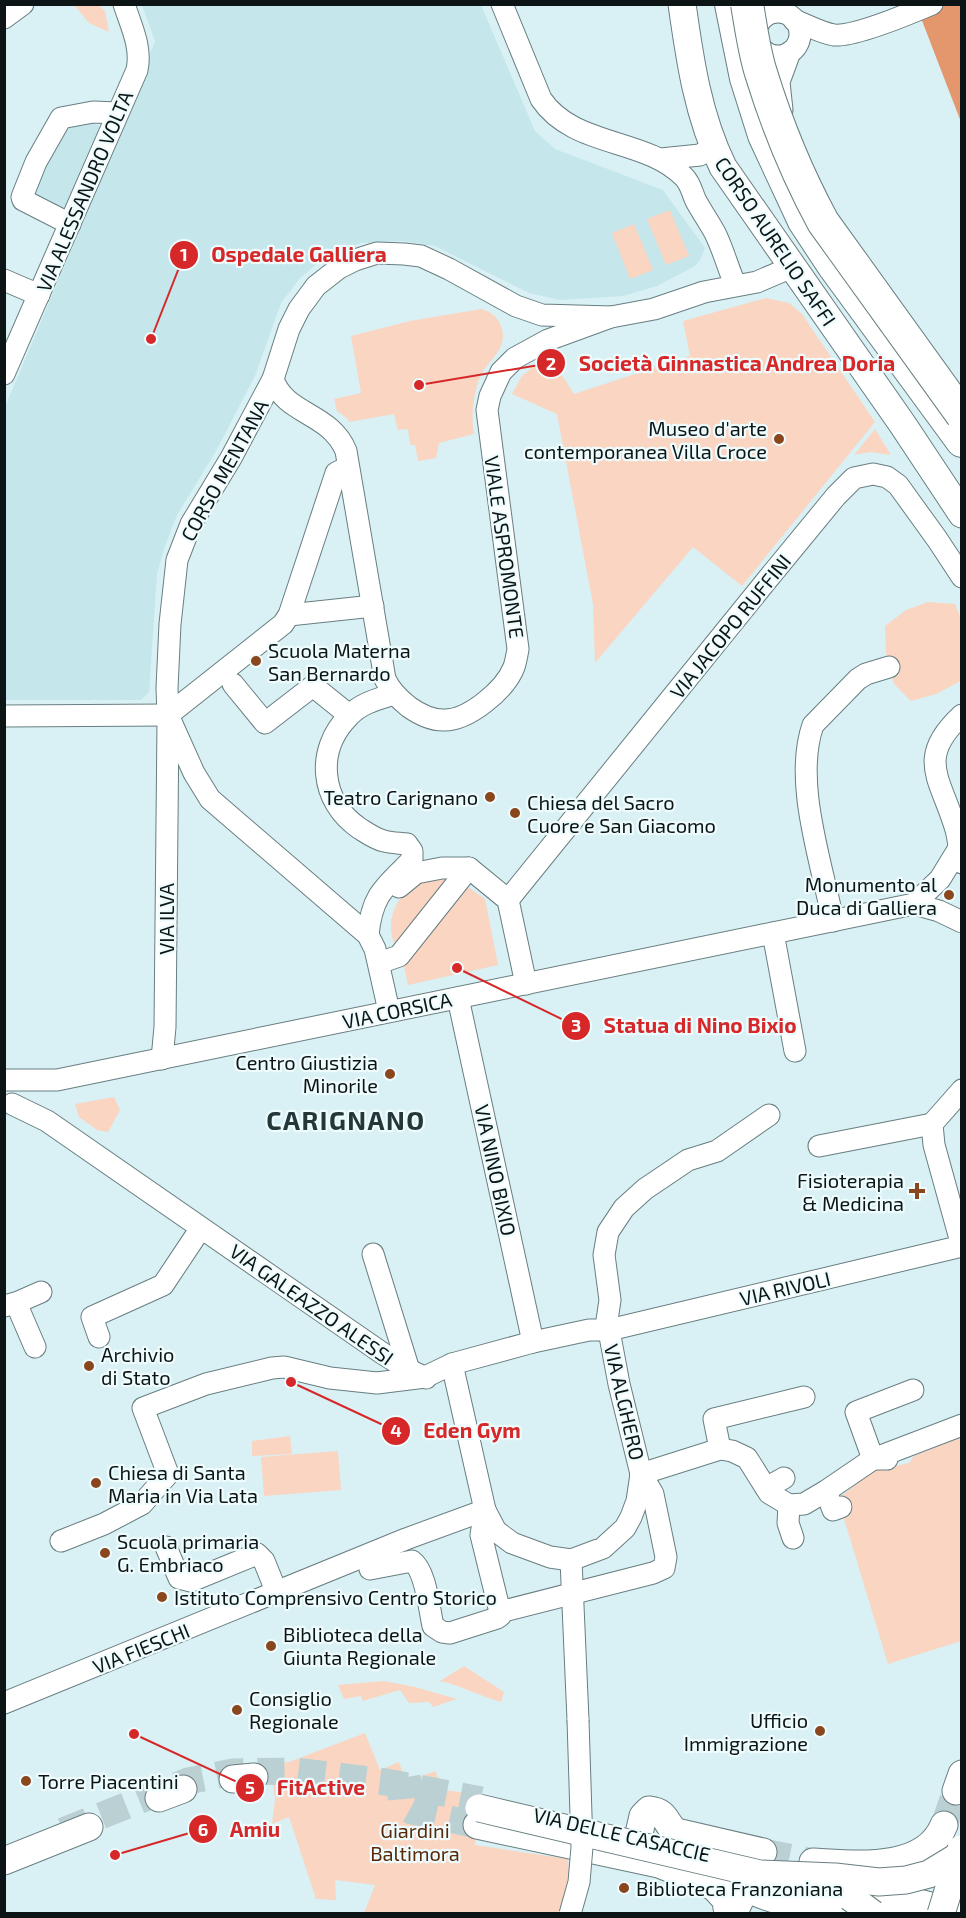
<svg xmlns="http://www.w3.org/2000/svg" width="966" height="1918" font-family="'Exo 2',sans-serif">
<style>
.built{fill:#c5e6eb}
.green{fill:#fad5c2}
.water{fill:#e4976d}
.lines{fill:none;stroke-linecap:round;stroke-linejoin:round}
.major-tunnel{stroke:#bad0d3;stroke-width:27;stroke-dasharray:27 14;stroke-linecap:butt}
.minor-casing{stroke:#687e81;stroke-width:23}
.major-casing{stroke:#687e81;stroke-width:29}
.highway-casing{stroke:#687e81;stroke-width:34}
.minor{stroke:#fff;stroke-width:21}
.major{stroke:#fff;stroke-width:27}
.highway{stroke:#fff;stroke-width:32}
.minor-bridge-casing{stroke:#687e81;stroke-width:23;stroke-linecap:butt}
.major-bridge-casing{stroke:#687e81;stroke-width:29;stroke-linecap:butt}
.highway-bridge-casing{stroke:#687e81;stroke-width:34;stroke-linecap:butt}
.minor-bridge{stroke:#fff;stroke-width:21}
.major-bridge{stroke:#fff;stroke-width:27}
.highway-bridge{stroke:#fff;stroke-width:32}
.poi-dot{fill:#8a461c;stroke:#eefcfe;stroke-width:2}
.labels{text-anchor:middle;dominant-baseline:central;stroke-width:4.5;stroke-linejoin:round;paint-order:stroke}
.street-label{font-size:20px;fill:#0c1415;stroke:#eefcfe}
.poi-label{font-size:20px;fill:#0c1415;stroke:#eefcfe;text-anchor:start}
.park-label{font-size:20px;fill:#592808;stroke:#eefcfe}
.district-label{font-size:26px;font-weight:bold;letter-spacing:1.5px;fill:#24383a;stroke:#eefcfe}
.leader{fill:none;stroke:#d62828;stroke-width:2}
.callout-dot{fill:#d62828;stroke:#eefcfe;stroke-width:2}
.mark-label{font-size:18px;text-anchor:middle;font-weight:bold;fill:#fff}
.callout-label{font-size:21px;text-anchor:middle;font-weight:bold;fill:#d62828;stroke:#eefcfe;stroke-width:4.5;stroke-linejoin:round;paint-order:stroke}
</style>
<rect width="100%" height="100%" fill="#d9f1f4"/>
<!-- built -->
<polygon class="built" points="142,5 481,5 535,131 555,149 663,190 705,248 700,260 695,266 657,286 623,296 560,300 529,293 435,246 402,241 361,243 324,258 300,278 281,303 255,376 216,451 177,515 165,546 157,574 149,692 141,700 5,700 5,407 84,220 30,194 64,112 118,133 155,41"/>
<!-- green -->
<g class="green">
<polygon points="74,5 98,5 105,11 109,32 89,23"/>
<polygon points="670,210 689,256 666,265 647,219"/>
<polygon points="634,224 653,270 630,279 612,233"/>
<polygon points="766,298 789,303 802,314 875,422 742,586 693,547 595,663 593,604 557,414 512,394 522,376 535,365 560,372 574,394 690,356 683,321"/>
<path d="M481,309C491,312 497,316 501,326C510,349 486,361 479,379C473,397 471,416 474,434L439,443L436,458L418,461L415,445H410L408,429L398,430L394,414L349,422L348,419L337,411L334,399L361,393L351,336L410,321Z"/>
<polygon points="875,429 891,455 870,452 854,455"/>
<polygon points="928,602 955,604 961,619 961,681 936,694 911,701 894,684 886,654 885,626 906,610"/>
<path d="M452,876L406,937L394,943C386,921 395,901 411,887C415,884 418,880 423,879C432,877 442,877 452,876Z"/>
<polygon points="464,884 485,899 498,965 408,985 403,962"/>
<polygon points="114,1097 120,1110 108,1132 97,1130 79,1117 75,1104"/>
<polygon points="290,1436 292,1454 252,1456 252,1441"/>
<polygon points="961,1437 961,1641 888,1664 838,1499 872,1471 909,1463 914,1456"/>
<polygon points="338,1451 341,1490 264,1496 261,1457"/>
<path d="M464,1666L504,1692L501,1702C480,1696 462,1686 440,1681Z"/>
<polygon points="384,1681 415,1687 457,1699 433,1707 429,1702 409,1703 400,1690 363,1701 361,1696 344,1699 338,1685"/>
<polygon points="365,1733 380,1770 399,1762 406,1782 435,1771 444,1790 481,1795 475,1845 568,1859 569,1873 560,1913 364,1913 375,1885 335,1880 336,1900 316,1899 289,1817 272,1824 275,1799 273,1785 255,1784 252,1764 289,1762"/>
</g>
<!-- water -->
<polygon class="water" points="916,5 961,5 961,122"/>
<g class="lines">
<!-- major-tunnel -->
<g class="major-tunnel">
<path d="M423,1788C418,1789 411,1789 407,1791C395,1797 404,1808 412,1811L477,1825"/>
<polyline points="944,1825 956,1791"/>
<polyline points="63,1831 188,1781 233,1772 296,1771 386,1782 481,1800"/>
<polyline points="763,1852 813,1862"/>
</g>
<defs>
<g id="minor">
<path d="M502,4L541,99C574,148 645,137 684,177C691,184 692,193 696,201C702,212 709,222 715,233C723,249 728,268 735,284"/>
<circle cx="778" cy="34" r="22"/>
<polyline points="4,18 23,4"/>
<path d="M794,20C807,25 821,33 834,35C855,37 911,13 932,4"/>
<polyline points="782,110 779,82 790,52"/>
<polyline points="661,159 700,155 713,147"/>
<polyline points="70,224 23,200 22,197 36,162 61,118 93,112 117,113"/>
<polyline points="4,280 39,295"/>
<path d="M4,374L137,70C142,47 131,26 124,4"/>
<path d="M273,379C285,415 330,412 346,451L385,679C390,690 399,699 409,707C419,714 430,720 443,720C468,721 505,690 514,667C516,661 517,655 518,649L487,410L490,396L501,372L515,358L548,340L611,317L654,309L704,292L757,282L792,267"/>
<polyline points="289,615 373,606"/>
<polyline points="233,684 265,723 313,686 349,715"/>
<polyline points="168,715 283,624 289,615 336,473 348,467"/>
<path d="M962,715C914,759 942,780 956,830C959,841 959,852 962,863"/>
<polyline points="4,716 168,715"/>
<polyline points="399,887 416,873 442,868 469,868 508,900 526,984"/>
<polyline points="508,900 767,580 836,496 854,478 873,474 887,477 898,485 937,539 962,577"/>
<polyline points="914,904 940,879 959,848"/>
<path d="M833,921C822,863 793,782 813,725L858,679L866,674L889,667"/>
<polyline points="773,933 795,1051"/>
<path d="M368,935C372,894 385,887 412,860V851L407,844C399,843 391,843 384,841C375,839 367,833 359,828C320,801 315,750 349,716C361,703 378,699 394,694"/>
<polyline points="379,963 399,956 469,868"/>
<polyline points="458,998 533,1342"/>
<polyline points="389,1011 375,949 368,935 210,799 194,773 168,715 167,688 170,624 177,560 191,524 231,458 273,379 289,329 299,309 316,286 339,268 355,260 377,253 404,254 421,256 449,269 516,306 542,315 611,317"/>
<polyline points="162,1059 165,1027 168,721"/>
<polyline points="4,1080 57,1080 914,904 939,911 962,922"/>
<polyline points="12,1104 47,1121 382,1353 409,1370 426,1378"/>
<polyline points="819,1146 932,1124"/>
<polyline points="373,1254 409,1370"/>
<polyline points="16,1303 41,1292"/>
<polyline points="4,1306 16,1303 35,1347"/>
<polyline points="99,1337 92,1317 163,1285 201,1228"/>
<polyline points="452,1364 485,1510 496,1531 512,1543 550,1557 571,1560 603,1548 625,1528 631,1517 637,1501 641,1474 619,1384 607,1320 610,1300 604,1255 608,1232 624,1208 645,1189 688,1160 717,1151 769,1115"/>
<polyline points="720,1449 714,1419 804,1397"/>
<polyline points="887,1459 873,1459 856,1412 913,1390"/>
<polyline points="641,1474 720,1449 732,1451 747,1458 769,1493 789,1505 804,1504 826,1491 873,1459 962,1425"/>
<polyline points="766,1488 784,1478"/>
<polyline points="826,1491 833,1510 841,1507"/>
<polyline points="789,1505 788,1523 793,1538"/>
<polyline points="485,1510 481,1535 500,1612 653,1573 664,1568 666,1557 653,1494 641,1474"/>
<polyline points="61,1541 104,1524 142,1504 168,1474 143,1408 206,1384 272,1368 284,1367 330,1378 377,1383 425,1377 452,1364 533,1342 589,1330 609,1330 962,1246 934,1145 932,1124 962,1090"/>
<polyline points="166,1547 179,1578 191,1581 257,1554 264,1561 277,1593"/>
<polyline points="571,1560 578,1720"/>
<path d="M370,1569L412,1561C426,1571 429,1608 433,1626L442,1632L450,1633L497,1618L500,1616V1612"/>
<polyline points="4,1703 406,1539 485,1510"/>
</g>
<g id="major">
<path d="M682,4C690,61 698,116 723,167L903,425L962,514"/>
<polyline points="233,1779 254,1777"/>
<polyline points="956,1791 962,1774"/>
<polyline points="159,1798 183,1789"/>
<polyline points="477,1825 659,1864 699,1880 735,1897 739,1902 736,1908 733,1910 727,1908 726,1900 715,1888"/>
<path d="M638,1838L643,1816L649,1810C668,1812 664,1823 676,1832L763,1852"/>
<polyline points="4,1861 89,1827"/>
<path d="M813,1862C854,1864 925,1873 944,1825"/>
<polyline points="794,1882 850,1897"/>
</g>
<g id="highway">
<polyline points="731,4 746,78 764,135 804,221 833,265 962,441"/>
<path d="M697,1861C733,1882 771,1899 813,1906C837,1910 862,1911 887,1914"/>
<polyline points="863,1891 951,1914"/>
</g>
</defs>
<!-- minor casing -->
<use href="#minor" class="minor-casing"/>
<!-- major casing -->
<use href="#major" class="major-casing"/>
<!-- highway casing -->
<use href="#highway" class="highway-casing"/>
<!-- minor -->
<use href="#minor" class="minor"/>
<!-- major -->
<use href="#major" class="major"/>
<!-- highway -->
<use href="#highway" class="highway"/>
<defs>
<polyline id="minor-bridge" points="570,1914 579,1882 582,1847 578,1720"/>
<g id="major-bridge">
<polyline points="479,1808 760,1874 835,1877 879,1882 906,1880 929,1874 962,1854"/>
<polyline points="850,1897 873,1914"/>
<polyline points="941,1914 961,1849"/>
</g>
<path id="highway-bridge" d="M747,4C751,27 754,51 761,73C777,125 797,174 823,222L962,415"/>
</defs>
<!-- minor-bridge casing -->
<use href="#minor-bridge" class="minor-bridge-casing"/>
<!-- major-bridge casing -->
<use href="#major-bridge" class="major-bridge-casing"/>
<!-- highway-bridge casing -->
<use href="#highway-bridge" class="highway-bridge-casing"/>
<!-- minor-bridge -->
<use href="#minor-bridge" class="minor-bridge"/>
<!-- major-bridge -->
<use href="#major-bridge" class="major-bridge"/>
<!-- highway-bridge -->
<use href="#highway-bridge" class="highway-bridge"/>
</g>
<!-- markers -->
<g class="poi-dot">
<circle cx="779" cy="439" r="6"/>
<circle cx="256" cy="661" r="6"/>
<circle cx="490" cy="797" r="6"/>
<circle cx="515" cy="813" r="6"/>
<circle cx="949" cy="895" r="6"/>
<circle cx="390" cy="1074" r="6"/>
<path d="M914 1182h6v6h6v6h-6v6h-6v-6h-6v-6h6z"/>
<circle cx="89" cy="1366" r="6"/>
<circle cx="96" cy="1483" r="6"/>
<circle cx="105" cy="1553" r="6"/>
<circle cx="162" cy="1597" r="6"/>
<circle cx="271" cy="1646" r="6"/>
<circle cx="237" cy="1710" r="6"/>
<circle cx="820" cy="1731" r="6"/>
<circle cx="26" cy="1781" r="6"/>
<circle cx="624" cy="1888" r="6"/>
</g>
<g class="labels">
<!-- street labels -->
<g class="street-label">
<text transform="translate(84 191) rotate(-67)">VIA ALESSANDRO VOLTA</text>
<text transform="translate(776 241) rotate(56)">CORSO AURELIO SAFFI</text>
<text transform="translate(224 470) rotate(-61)">CORSO MENTANA</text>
<text transform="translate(505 547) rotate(82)">VIALE ASPROMONTE</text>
<text transform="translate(730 626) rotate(-51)">VIA JACOPO RUFFINI</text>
<text transform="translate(166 919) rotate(-90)">VIA ILVA</text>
<text transform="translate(397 1010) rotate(-12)">VIA CORSICA</text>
<text transform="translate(496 1170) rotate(78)">VIA NINO BIXIO</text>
<text transform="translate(785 1288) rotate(-13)">VIA RIVOLI</text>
<text transform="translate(312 1304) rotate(35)">VIA GALEAZZO ALESSI</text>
<text transform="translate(625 1402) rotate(77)">VIA ALGHERO</text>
<text transform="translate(141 1648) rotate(-22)">VIA FIESCHI</text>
<text transform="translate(622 1834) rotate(13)">VIA DELLE CASACCIE</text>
</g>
<!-- poi labels -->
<g class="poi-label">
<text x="767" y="428" text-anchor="end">Museo d'arte<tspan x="767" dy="23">contemporanea Villa Croce</tspan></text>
<text x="268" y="650">Scuola Materna<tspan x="268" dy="23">San Bernardo</tspan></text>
<text x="478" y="797" text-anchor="end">Teatro Carignano</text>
<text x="527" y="802">Chiesa del Sacro<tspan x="527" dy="23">Cuore e San Giacomo</tspan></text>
<text x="937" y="884" text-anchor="end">Monumento al<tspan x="937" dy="23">Duca di Galliera</tspan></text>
<text x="378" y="1062" text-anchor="end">Centro Giustizia<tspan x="378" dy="23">Minorile</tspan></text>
<text x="904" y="1180" text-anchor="end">Fisioterapia<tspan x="904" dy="23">&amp; Medicina</tspan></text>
<text x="101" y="1354">Archivio<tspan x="101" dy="23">di Stato</tspan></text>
<text x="108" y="1472">Chiesa di Santa<tspan x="108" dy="23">Maria in Via Lata</tspan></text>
<text x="117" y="1541">Scuola primaria<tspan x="117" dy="23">G. Embriaco</tspan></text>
<text x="174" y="1597">Istituto Comprensivo Centro Storico</text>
<text x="283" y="1634">Biblioteca della<tspan x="283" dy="23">Giunta Regionale</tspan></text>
<text x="249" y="1698">Consiglio<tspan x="249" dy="23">Regionale</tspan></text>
<text x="808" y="1720" text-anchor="end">Ufficio<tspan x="808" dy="23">Immigrazione</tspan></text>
<text x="38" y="1781">Torre Piacentini</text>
<text x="636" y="1888">Biblioteca Franzoniana</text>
</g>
<!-- park labels -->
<g class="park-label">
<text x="415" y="1830">Giardini<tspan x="415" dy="23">Baltimora</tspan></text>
</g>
<!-- district labels -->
<g class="district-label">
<text x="346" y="1119">CARIGNANO</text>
</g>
</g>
<!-- callouts -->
<path class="leader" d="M151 339L184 255M419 385L551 363M457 968L576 1026M291 1382L396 1431M134 1734L250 1788M115 1855L203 1829"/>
<g class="callout-dot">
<circle cx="151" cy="339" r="6"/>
<circle cx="419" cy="385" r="6"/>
<circle cx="457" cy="968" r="6"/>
<circle cx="291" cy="1382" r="6"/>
<circle cx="134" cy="1734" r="6"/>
<circle cx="115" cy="1855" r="6"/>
<circle cx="184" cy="255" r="15"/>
<circle cx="551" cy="363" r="15"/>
<circle cx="576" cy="1026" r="15"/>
<circle cx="396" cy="1431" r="15"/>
<circle cx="250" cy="1788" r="15"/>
<circle cx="203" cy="1829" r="15"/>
</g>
<g class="mark-label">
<text x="184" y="261">1</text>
<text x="551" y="370">2</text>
<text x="576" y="1032">3</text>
<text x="396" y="1437">4</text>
<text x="250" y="1794">5</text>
<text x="203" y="1836">6</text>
</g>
<g class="callout-label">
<text x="299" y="262">Ospedale Galliera</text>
<text x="737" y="371">Società Ginnastica Andrea Doria</text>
<text x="700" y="1033">Statua di Nino Bixio</text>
<text x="472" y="1438">Eden Gym</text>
<text x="321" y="1795">FitActive</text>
<text x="255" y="1837">Amiu</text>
</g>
<!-- border -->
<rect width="966" height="1918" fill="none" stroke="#0c1415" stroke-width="12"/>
</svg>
